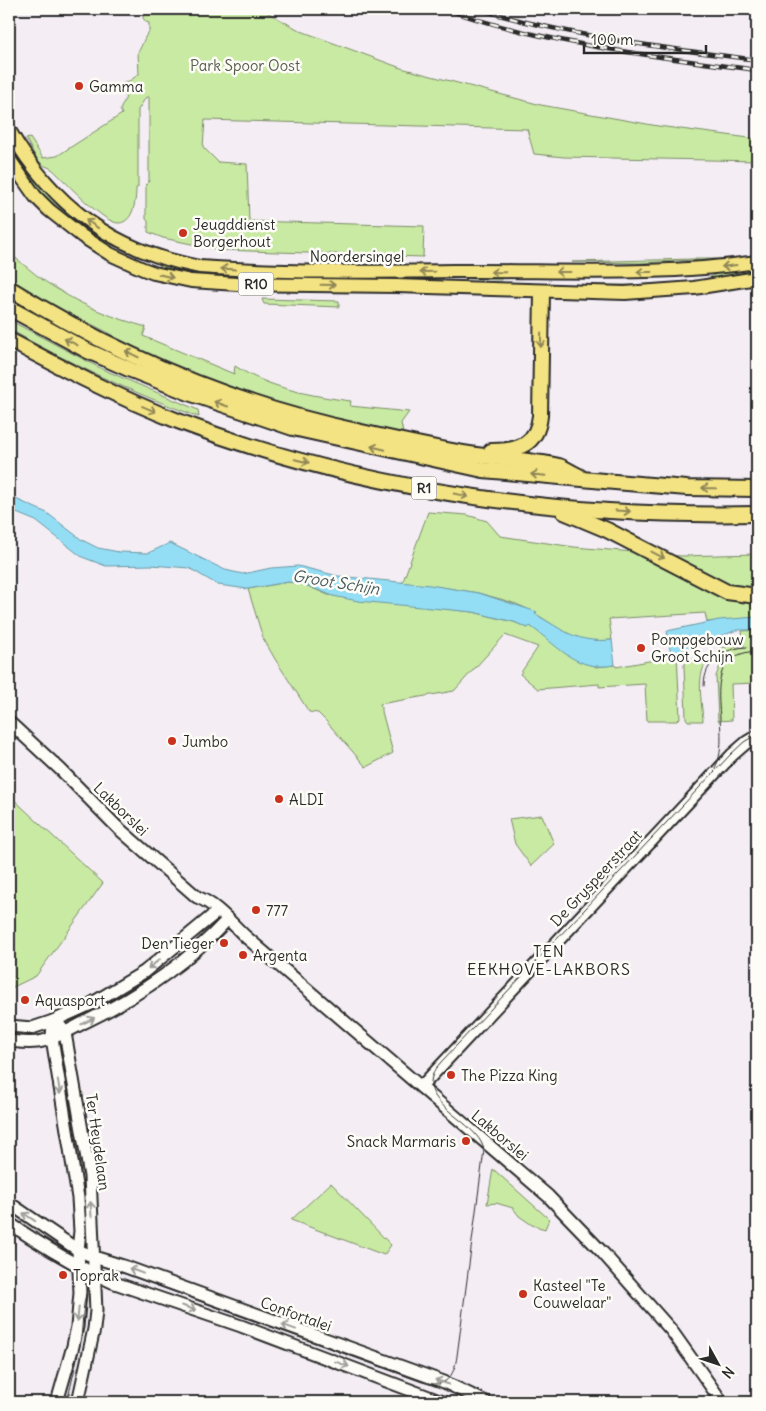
<svg xmlns="http://www.w3.org/2000/svg" width="766" height="1411" font-family="Delius,sans-serif">
<style>
.green{fill:#c9eaa3;stroke:#7a8a67}
.water{fill:#94def5;stroke:#6a96a4}
.lines{fill:none;stroke-linecap:round;stroke-linejoin:round}
.secondary-casing{stroke:#2b2b2b;stroke-width:15}
.primary-casing{stroke:#2b2b2b;stroke-width:16}
.highway-casing{stroke:#2b2b2b;stroke-width:18}
.secondary{stroke:#fdfcf7;stroke-width:11}
.primary{stroke:#f4e382;stroke-width:12}
.highway{stroke:#f4e382;stroke-width:14}
.tram{stroke:#2b2b2b;stroke-width:1}
.rail-casing{stroke:#2b2b2b;stroke-width:4.5}
.rail{stroke:#fdfcf7;stroke-width:2.5;stroke-dasharray:8;stroke-linecap:butt}
.oneway{stroke:#908756}
.oneway2{stroke:#9e9e9b}
.poi-dot{fill:#c8321e;stroke:#fdfcf7;stroke-width:2}
.labels{text-anchor:middle;dominant-baseline:central;stroke-width:5;stroke-linejoin:round;paint-order:stroke}
.shield{fill:#fdfcf7;stroke:#6a6a68;stroke-width:1}
.shield-label{font-size:14px;font-weight:bold;fill:#2b2b2b}
.park-label{font-size:15px;fill:#525b49;stroke:#fdfcf7}
.poi-label{font-size:15px;fill:#2b2b2b;stroke:#fdfcf7;text-anchor:start}
.street-label{font-size:15px;fill:#2b2b2b;stroke:#fdfcf7}
.water-label{font-size:16px;font-style:italic;fill:#45585e;stroke:#fdfcf7}
.neighbourhood-label{font-size:16px;letter-spacing:1px;fill:#2b2b2b;stroke:#fdfcf7}
</style>
<rect width="100%" height="100%" fill="#f4eef4"/>
<filter id="ink" filterUnits="userSpaceOnUse"><feTurbulence type="fractalNoise" baseFrequency=".02" numOctaves="2"/><feDisplacementMap in="SourceGraphic" scale="10" xChannelSelector="R" yChannelSelector="G"/><feConvolveMatrix kernelMatrix="1 2 1 2 8 2 1 2 1" color-interpolation-filters="sRGB"/></filter>
<g filter="url(#ink)">
<!-- green -->
<g class="green">
<path d="M144,9H261L301,31L401,68L541,105L658,126L757,139V161L564,157L534,154L527,129L205,120L203,147L218,162L247,164L249,221L424,226L423,257L220,250L163,238L148,232V221L146,219V185L149,181V97H146L138,110V187L136,188C136,199 134,222 119,223C104,224 65,181 53,170C50,167 46,167 43,165C36,160 30,146 26,139L30,138L43,158L57,156L122,114L120,110L126,97L116,90L117,86L131,80L139,74L138,52C143,45 144,36 149,32V23L146,22L143,18Z"/>
<path d="M9,141L103,238L120,248C98,242 77,221 59,207C53,202 46,199 40,193C28,180 9,159 9,141Z"/>
<path d="M9,255L13,256C27,267 41,280 57,289C84,307 115,318 146,327L143,336L234,374L235,366C268,388 312,396 351,401L350,406L409,412L401,423L403,433C325,420 248,397 174,368C153,360 132,348 112,339L113,335L89,323L73,319L9,282Z"/>
<polygon points="693,259 726,259 727,262 711,263 693,260 640,263 572,262"/>
<polygon points="160,264 202,273 242,275 365,278 501,277 501,280 445,278 427,281 201,277 159,268"/>
<polygon points="757,268 757,272 706,281 648,287 566,285 630,285 688,282 706,279 718,273"/>
<polygon points="262,299 339,301 339,307 264,304"/>
<path d="M9,320L102,369L198,410L199,417C133,393 70,364 9,329Z"/>
<path d="M428,512L467,515L487,521L500,536L574,547L681,556L757,554V618L707,622L705,613L609,619L612,640C600,641 588,642 577,638C556,630 538,612 516,604C479,591 441,586 402,584Z"/>
<polygon points="288,582 303,584 328,595 473,612 514,622 528,628 530,626 596,667 615,665 616,667 671,657 671,655 677,653 680,718 677,721 647,721 645,684 599,687 599,684 538,689 520,674 538,647 505,635 454,691 380,704 393,753 366,767 326,721 318,713 309,712 275,659 263,638 248,589"/>
<polygon points="757,630 757,683 731,684 732,720 718,721 716,676 720,666 719,649 735,644 736,647 744,647 742,631"/>
<path d="M708,654L709,658C695,675 702,701 703,721H688L686,718L684,665L688,661Z"/>
<polygon points="9,795 103,883 36,976 9,989"/>
<polygon points="542,815 554,844 531,866 515,844 509,819"/>
<polygon points="493,1169 549,1219 545,1229 532,1225 519,1216 513,1208 496,1203 487,1204"/>
<polygon points="331,1183 391,1245 384,1255 291,1220"/>
</g>
<!-- water -->
<g class="water">
<path d="M9,496L47,513L82,540L98,548L119,552L148,553L170,543L225,570L243,574L271,568L298,566L338,576L430,585L479,593L537,612L535,614C565,631 576,643 612,640L615,665C575,672 560,647 530,626L528,628L514,622L473,612L358,601L333,596L303,584L288,582L248,589L218,585L189,568L151,565L106,566L82,557L36,521L9,510Z"/>
<polygon points="757,617 757,630 737,630 671,655 667,631 719,620"/>
</g>
<g class="lines">
<defs>
<g id="secondary">
<path d="M9,722L61,770L117,827L197,897C216,904 231,923 246,937L548,1196L603,1253L671,1330L722,1402"/>
<polyline points="56,1020 65,1033 90,1176 96,1311 94,1329 78,1402"/>
<polyline points="53,1021 52,1038 78,1198 80,1231 78,1250 80,1293 77,1327 73,1346 57,1402"/>
<polyline points="9,1026 32,1028 53,1021 91,1004 144,972 218,911"/>
<path d="M9,1041C20,1042 32,1044 43,1041C58,1037 72,1029 85,1022C137,997 188,962 228,919"/>
<polyline points="421,1087 732,755 747,742 757,736"/>
<polyline points="9,1203 78,1250 94,1257 126,1267 444,1382 486,1402"/>
<path d="M9,1223C41,1245 76,1266 112,1282L241,1326L442,1402"/>
</g>
<g id="primary">
<path d="M9,130C53,206 113,251 200,267C285,273 369,272 454,271C557,270 655,277 757,262"/>
<polyline points="9,159 35,196 49,210 82,236 110,254 143,269 154,273 191,281 237,284 396,286 625,293 694,288 757,278"/>
</g>
<g id="highway">
<path d="M9,288C115,354 234,405 357,431C397,440 436,449 476,455C503,459 532,460 559,466C565,468 572,473 579,476"/>
<polyline points="9,308 88,351 131,370 189,393 293,428 483,470 615,482 687,488 757,489"/>
<path d="M9,340C64,369 119,398 178,421C361,491 562,518 757,514"/>
<path d="M491,451C518,451 537,445 540,416L542,292"/>
<polyline points="564,512 607,530 727,592 757,596"/>
</g>
</defs>
<!-- secondary casing -->
<use href="#secondary" class="secondary-casing"/>
<!-- primary casing -->
<use href="#primary" class="primary-casing"/>
<!-- highway casing -->
<use href="#highway" class="highway-casing"/>
<!-- secondary -->
<use href="#secondary" class="secondary"/>
<!-- primary -->
<use href="#primary" class="primary"/>
<!-- highway -->
<use href="#highway" class="highway"/>
<!-- tram -->
<g class="tram">
<path d="M704,686C704,661 724,648 747,647"/>
<path d="M715,768C736,730 690,655 757,651"/>
<path d="M67,1402C72,1381 77,1360 81,1339C83,1323 82,1295 91,1282C99,1270 113,1270 125,1274L422,1382C446,1389 454,1377 457,1356L484,1150C477,1117 405,1102 441,1062L731,754L744,742L757,734"/>
</g>
<defs>
<g id="rail">
<path d="M445,9C545,44 652,56 757,70"/>
<path d="M479,9C570,37 664,48 757,60"/>
</g>
</defs>
<!-- rail casing -->
<use href="#rail" class="rail-casing"/>
<!-- rail -->
<use href="#rail" class="rail"/>
</g>
<!-- one-way arrows -->
<defs><path id="oneway-shaft" d="M-6 0H5M1.5-3L5.5 0L1.5 3" fill="none" stroke-width="1.6" stroke-linecap="round" stroke-linejoin="round" transform="scale(1.25)"/></defs>
<g class="oneway">
<use href="#oneway-shaft" transform="translate(92 224) rotate(-146)"/>
<use href="#oneway-shaft" transform="translate(729 266) rotate(173)"/>
<use href="#oneway-shaft" transform="translate(228 269) rotate(-176)"/>
<use href="#oneway-shaft" transform="translate(427 272) rotate(179)"/>
<use href="#oneway-shaft" transform="translate(498 272) rotate(-179)"/>
<use href="#oneway-shaft" transform="translate(563 272) rotate(-180)"/>
<use href="#oneway-shaft" transform="translate(644 272) rotate(180)"/>
<use href="#oneway-shaft" transform="translate(166 276) rotate(13)"/>
<use href="#oneway-shaft" transform="translate(328 285) rotate(1)"/>
<use href="#oneway-shaft" transform="translate(541 340) rotate(91)"/>
<use href="#oneway-shaft" transform="translate(71 342) rotate(-153)"/>
<use href="#oneway-shaft" transform="translate(132 354) rotate(-154)"/>
<use href="#oneway-shaft" transform="translate(221 404) rotate(-161)"/>
<use href="#oneway-shaft" transform="translate(149 409) rotate(23)"/>
<use href="#oneway-shaft" transform="translate(378 448) rotate(-167)"/>
<use href="#oneway-shaft" transform="translate(302 461) rotate(13)"/>
<use href="#oneway-shaft" transform="translate(538 475) rotate(-174)"/>
<use href="#oneway-shaft" transform="translate(709 488) rotate(-179)"/>
<use href="#oneway-shaft" transform="translate(461 495) rotate(11)"/>
<use href="#oneway-shaft" transform="translate(623 511) rotate(3)"/>
<use href="#oneway-shaft" transform="translate(658 555) rotate(27)"/>
</g>
<g class="oneway2">
<use href="#oneway-shaft" transform="translate(154 964) rotate(142)"/>
<use href="#oneway-shaft" transform="translate(88 1021) rotate(-26)"/>
<use href="#oneway-shaft" transform="translate(59 1087) rotate(81)"/>
<use href="#oneway-shaft" transform="translate(91 1209) rotate(-94)"/>
<use href="#oneway-shaft" transform="translate(29 1217) rotate(-146)"/>
<use href="#oneway-shaft" transform="translate(136 1271) rotate(-159)"/>
<use href="#oneway-shaft" transform="translate(189 1308) rotate(19)"/>
<use href="#oneway-shaft" transform="translate(78 1314) rotate(96)"/>
<use href="#oneway-shaft" transform="translate(289 1327) rotate(-160)"/>
<use href="#oneway-shaft" transform="translate(342 1364) rotate(20)"/>
<use href="#oneway-shaft" transform="translate(442 1382) rotate(-161)"/>
</g>
</g>
<!-- markers -->
<g class="poi-dot">
<circle cx="79" cy="86" r="5"/>
<circle cx="183" cy="233" r="5"/>
<circle cx="641" cy="648" r="5"/>
<circle cx="172" cy="741" r="5"/>
<circle cx="279" cy="799" r="5"/>
<circle cx="256" cy="910" r="5"/>
<circle cx="224" cy="943" r="5"/>
<circle cx="243" cy="955" r="5"/>
<circle cx="25" cy="1000" r="5"/>
<circle cx="451" cy="1075" r="5"/>
<circle cx="466" cy="1141" r="5"/>
<circle cx="63" cy="1275" r="5"/>
<circle cx="523" cy="1294" r="5"/>
</g>
<g class="labels">
<!-- shield labels -->
<g class="shield">
<rect x="238.5" y="272.5" width="35" height="23" rx="4"/>
<rect x="411.5" y="476.5" width="25" height="23" rx="4"/>
</g>
<g class="shield-label">
<text x="256" y="284">R10</text>
<text x="424" y="488">R1</text>
</g>
<!-- park labels -->
<g class="park-label">
<text x="245" y="65">Park Spoor Oost</text>
</g>
<!-- poi labels -->
<g class="poi-label">
<text x="89" y="86">Gamma</text>
<text x="193" y="224">Jeugddienst<tspan x="193" dy="17">Borgerhout</tspan></text>
<text x="651" y="639">Pompgebouw<tspan x="651" dy="17">Groot Schijn</tspan></text>
<text x="182" y="741">Jumbo</text>
<text x="289" y="799">ALDI</text>
<text x="266" y="910">777</text>
<text x="214" y="943" text-anchor="end">Den Tieger</text>
<text x="253" y="955">Argenta</text>
<text x="35" y="1000">Aquasport</text>
<text x="461" y="1075">The Pizza King</text>
<text x="456" y="1141" text-anchor="end">Snack Marmaris</text>
<text x="73" y="1275">Toprak</text>
<text x="533" y="1285">Kasteel "Te<tspan x="533" dy="17">Couwelaar"</tspan></text>
</g>
<!-- street labels -->
<g class="street-label">
<text x="357" y="256">Noordersingel</text>
<text transform="translate(121 809) rotate(44)">Lakborslei</text>
<text transform="translate(596 878) rotate(-47)">De Gryspeerstraat</text>
<text transform="translate(500 1135) rotate(40)">Lakborslei</text>
<text transform="translate(98 1142) rotate(82)">Ter Heydelaan</text>
<text transform="translate(296 1314) rotate(20)">Confortalei</text>
</g>
<!-- water labels -->
<g class="water-label">
<text transform="translate(336 582) rotate(9)">Groot Schijn</text>
</g>
<!-- neighbourhood labels -->
<g class="neighbourhood-label">
<text x="549" y="951">TEN<tspan x="549" dy="18">EEKHOVE-LAKBORS</tspan></text>
</g>
</g>
<!-- margin -->
<rect width="766" height="1411" fill="none" stroke="#fdfcf7" stroke-width="30"/>
<rect x="15" y="15" width="736" height="1381" fill="none" stroke="#2b2b2b" stroke-width="2" filter="url(#ink)"/>
<!-- north arrow -->
<g transform="translate(718 1364) rotate(130)" stroke="#fdfcf7" stroke-width="4" paint-order="stroke">
<path d="M0-4L9 19L0 12L-9 19Z" fill="#2b2b2b"/>
<text y="-8" font-size="14" font-weight="bold" text-anchor="middle" fill="#2b2b2b">N</text>
</g>
<!-- scale -->
<path d="M584 45v8h122v-8" fill="none" stroke="#2b2b2b" stroke-width="2.5"/>
<text x="591" y="45" font-size="15" fill="#2b2b2b" stroke="#fdfcf7" stroke-width="4" paint-order="stroke">100 m</text>
</svg>
